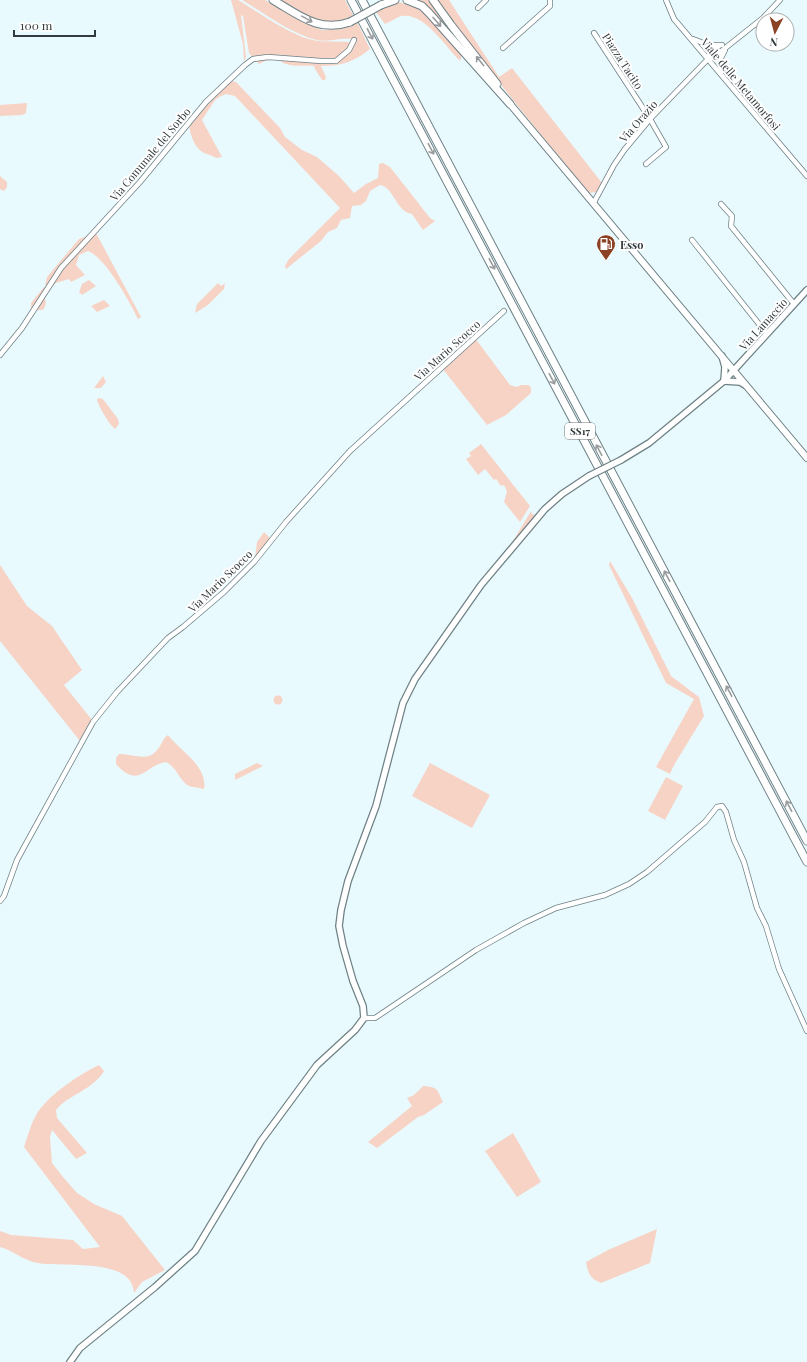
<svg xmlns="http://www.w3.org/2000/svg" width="807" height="1362" font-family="'Playfair Display',serif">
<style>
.green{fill:#f7d3c6}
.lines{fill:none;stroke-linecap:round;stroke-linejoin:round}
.minor-casing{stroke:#6e8185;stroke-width:6}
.tertiary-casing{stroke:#6e8185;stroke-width:8}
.secondary-casing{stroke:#6e8185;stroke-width:8}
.trunk-casing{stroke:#6e8185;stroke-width:9}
.minor{stroke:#fff;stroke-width:4.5}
.tertiary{stroke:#fff;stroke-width:5.5}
.secondary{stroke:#fff;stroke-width:6}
.trunk{stroke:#fff;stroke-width:7}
.tertiary-bridge-casing{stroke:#6e8185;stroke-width:8;stroke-linecap:butt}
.trunk-bridge-casing{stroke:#6e8185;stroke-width:9;stroke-linecap:butt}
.tertiary-bridge{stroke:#fff;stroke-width:5.5}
.trunk-bridge{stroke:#fff;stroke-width:7}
.oneway{stroke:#989c9e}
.labels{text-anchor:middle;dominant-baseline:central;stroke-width:4;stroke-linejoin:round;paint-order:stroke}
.shield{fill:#fff;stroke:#6f7576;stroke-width:1}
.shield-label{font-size:10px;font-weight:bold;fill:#313a3c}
.street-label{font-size:11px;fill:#313a3c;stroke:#fff}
.poi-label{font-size:11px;font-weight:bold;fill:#313a3c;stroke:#fff;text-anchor:start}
</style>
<rect width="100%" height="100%" fill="#e9fafe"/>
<!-- green -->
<g class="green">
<path d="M231,0H238C258,12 287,33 309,39C325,44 343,39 355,44L357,41C345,35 330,43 317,40C291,34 265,14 242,0H265L303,22L322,30L342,29L357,22L370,49C354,62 341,66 321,66L326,77L325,80H322L315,69L314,66C304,65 285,68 278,59L265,61L259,64L249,53L243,16L241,15L246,57L244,62L243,44Z"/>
<polygon points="275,0 345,0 353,15 345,21 324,25"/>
<polygon points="415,0 430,0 487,75"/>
<path d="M436,0H449L499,77L512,68L602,183L597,192L589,193C536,130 485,66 436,0Z"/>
<path d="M398,2L419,7L462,55L460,61C446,47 424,12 402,16C396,17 391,22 385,24L376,12L382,7Z"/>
<path d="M230,80L236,82L280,128L285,137L302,150L317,157L339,176L354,193L366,184L378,178L379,164L383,163L390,167L430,218L435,221L423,230L412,214C396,212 394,187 380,185L370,191L366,201L361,205L352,206L350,218L341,220L337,228L328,232L321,241L286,269L285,266L289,259L340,208L235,96L226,94L221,96L215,100L202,120L222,157L216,158C212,155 209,155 204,153C195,149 190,135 189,125Z"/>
<polygon points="27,103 26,113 22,115 0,116 0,105"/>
<polygon points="0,176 7,182 7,187 4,191 0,189"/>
<path d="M96,233L141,317L138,319C130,302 105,257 88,251L79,255L76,265L85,275L71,282L69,279L56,283L51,287L45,285L47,277L79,239Z"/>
<polygon points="89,280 96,286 82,295 79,292 82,284"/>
<polygon points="218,283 221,286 225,283 224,289 208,305 195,313 197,304"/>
<path d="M44,287L47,290L44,295C46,301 47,304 43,310H33L31,309V303Z"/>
<polygon points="104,300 110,306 97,312 91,306"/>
<polygon points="475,338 510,385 517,387 521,385 529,385 531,388 531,393 506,415 487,425 442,368"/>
<polygon points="103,376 106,382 101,388 94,388"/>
<path d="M99,398L103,399L118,419L119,424L115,429C110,426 97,404 97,399Z"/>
<polygon points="481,444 530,506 520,522 504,502 507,491 504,485 501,486 496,479 494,480 485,469 478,475 466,459 471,456 469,453"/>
<polygon points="531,511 532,514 536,515 513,545 513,541"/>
<polygon points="264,532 270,538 255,558 257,542"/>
<polygon points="610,561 632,598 671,676 699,697 704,716 674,765 670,774 656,767 694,699 666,683 609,565"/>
<polygon points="0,565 27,606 52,626 82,670 64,685 92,720 80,741 0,641"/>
<circle cx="278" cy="700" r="4.5"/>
<path d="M168,735C180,751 208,766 204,789C198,787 190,788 186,784C178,777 176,767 166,762C145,765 139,790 116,764V758L119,754C132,753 147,763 157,750C162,745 162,739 168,735Z"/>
<polygon points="257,763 263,766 235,780 235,774"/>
<polygon points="430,763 490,795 472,828 412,796"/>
<polygon points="666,777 683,786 665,820 648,811"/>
<path d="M99,1065L104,1071C93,1090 69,1094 56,1110L57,1118L87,1153L76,1159L52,1130L50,1137L52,1163L63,1177L77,1193L94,1204L122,1216L165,1270L142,1282L134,1293C132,1255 57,1269 33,1262C22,1259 12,1250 0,1247V1231L11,1235L73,1240L83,1249L100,1247L24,1147C28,1136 31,1122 38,1112C50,1094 80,1074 99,1065Z"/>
<path d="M423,1086C439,1087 437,1090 443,1102L424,1115L418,1117L377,1148L368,1142L412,1106L407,1098L414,1095Z"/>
<polygon points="513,1133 541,1182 517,1197 485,1151"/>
<path d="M657,1229L650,1263L601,1283C590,1279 588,1273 586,1262L608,1250Z"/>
</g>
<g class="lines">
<defs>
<g id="minor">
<polyline points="666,0 674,19 807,176"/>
<polyline points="478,8 486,0"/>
<polyline points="594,33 650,119 666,147 646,164"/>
<polyline points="693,39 708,45 722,45"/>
<polyline points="503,48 550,6 550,0"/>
<polyline points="708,59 710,53 719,46"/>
<polyline points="721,73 720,60 725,50"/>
<polyline points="593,204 614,165 625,149 650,119 708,59 714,57 763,18 780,0"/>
<polyline points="721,204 732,216 731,226 794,304"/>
<polyline points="692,240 767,334"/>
<polyline points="0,355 22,328 61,268 140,182 206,102 245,65 253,59 268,57 321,61 336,61 349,50 354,40"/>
<polyline points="0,901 4,896 17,860 93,722 117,692 168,638 183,627 224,592 254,562 286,522 350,451 504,311"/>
<polyline points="364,1018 375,1018 476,950 524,923 556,908 605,895 629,884 647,872 705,822 717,807 722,806 726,812 734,840 744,862 757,908 766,926 779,969 807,1031"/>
</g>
<g id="tertiary">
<polyline points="722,356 725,367 724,381"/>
<polyline points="724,381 740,382 745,385"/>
<polyline points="621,460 649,443 724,381 807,290"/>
<polyline points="70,1362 80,1348 155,1287 195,1251 261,1141 317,1065 355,1030 364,1018 363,1006 353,981 343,946 339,926 341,910 348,881 376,806 403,703 415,679 481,585 545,509 562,494 589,476"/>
</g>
<polyline id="secondary" points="510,104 807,458"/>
<g id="trunk">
<path d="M273,0C299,15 319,33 350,22"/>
<polyline points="351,0 807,862"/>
<polyline points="362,0 807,841"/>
<polyline points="407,0 422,6 429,13 510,104"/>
<polyline points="433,0 451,25 497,84"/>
<polyline points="381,5 395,0"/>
</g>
</defs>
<!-- minor casing -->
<use href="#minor" class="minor-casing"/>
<!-- tertiary casing -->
<use href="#tertiary" class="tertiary-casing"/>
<!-- secondary casing -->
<use href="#secondary" class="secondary-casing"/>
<!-- trunk casing -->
<use href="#trunk" class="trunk-casing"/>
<!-- minor -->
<use href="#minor" class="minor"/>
<!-- tertiary -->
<use href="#tertiary" class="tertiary"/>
<!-- secondary -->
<use href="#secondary" class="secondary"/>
<!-- trunk -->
<use href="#trunk" class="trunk"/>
<defs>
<polyline id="tertiary-bridge" points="589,476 621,460"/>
<polyline id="trunk-bridge" points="350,22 381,5"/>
</defs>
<!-- tertiary-bridge casing -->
<use href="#tertiary-bridge" class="tertiary-bridge-casing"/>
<!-- trunk-bridge casing -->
<use href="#trunk-bridge" class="trunk-bridge-casing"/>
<!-- tertiary-bridge -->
<use href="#tertiary-bridge" class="tertiary-bridge"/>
<!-- trunk-bridge -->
<use href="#trunk-bridge" class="trunk-bridge"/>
</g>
<!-- one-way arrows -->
<defs><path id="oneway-shaft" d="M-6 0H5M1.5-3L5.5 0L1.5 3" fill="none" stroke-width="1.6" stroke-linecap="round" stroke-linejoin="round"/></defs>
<g class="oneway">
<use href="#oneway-shaft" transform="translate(307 19) rotate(29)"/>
<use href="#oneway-shaft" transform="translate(437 22) rotate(49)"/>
<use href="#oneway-shaft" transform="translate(370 34) rotate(62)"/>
<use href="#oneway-shaft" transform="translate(480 61) rotate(-129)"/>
<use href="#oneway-shaft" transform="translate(431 149) rotate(62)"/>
<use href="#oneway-shaft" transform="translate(492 264) rotate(62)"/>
<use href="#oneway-shaft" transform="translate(552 379) rotate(62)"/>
<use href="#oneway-shaft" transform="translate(599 450) rotate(-118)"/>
<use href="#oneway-shaft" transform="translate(667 576) rotate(-118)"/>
<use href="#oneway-shaft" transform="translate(729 691) rotate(-118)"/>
<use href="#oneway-shaft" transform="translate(789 806) rotate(-117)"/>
</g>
<!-- icons -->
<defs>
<symbol id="fuel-pin" viewBox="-11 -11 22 30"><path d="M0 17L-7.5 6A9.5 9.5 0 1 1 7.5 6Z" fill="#8a4124" stroke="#fff"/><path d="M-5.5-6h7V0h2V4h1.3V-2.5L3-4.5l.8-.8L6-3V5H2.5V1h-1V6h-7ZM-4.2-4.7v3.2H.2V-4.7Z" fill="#fff"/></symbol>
</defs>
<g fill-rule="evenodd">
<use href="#fuel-pin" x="595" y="233" width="22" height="30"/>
</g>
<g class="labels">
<!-- shield labels -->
<rect class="shield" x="565" y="423" width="30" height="16" rx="3"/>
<g class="shield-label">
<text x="580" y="431">SS17</text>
</g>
<!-- street labels -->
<g class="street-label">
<text transform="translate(623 61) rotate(57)">Piazza Tacito</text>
<text transform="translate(741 84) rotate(50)">Viale delle Metamorfosi</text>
<text transform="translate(638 121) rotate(-49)">Via Orazio</text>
<text transform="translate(150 154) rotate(-50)">Via Comunale del Sorbo</text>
<text transform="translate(763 324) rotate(-48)">Via Lamaccio</text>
<text transform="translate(447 350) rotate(-42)">Via Mario Scocco</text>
<text transform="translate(220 581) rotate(-44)">Via Mario Scocco</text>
</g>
<!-- poi labels -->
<g class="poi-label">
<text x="620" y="244">Esso</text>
</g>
</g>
<!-- north arrow -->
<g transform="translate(775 32) rotate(186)"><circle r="19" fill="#ffffff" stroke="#adb0b1"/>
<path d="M0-3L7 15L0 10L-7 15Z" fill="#8a4124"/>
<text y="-6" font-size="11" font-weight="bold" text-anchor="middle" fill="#313a3c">N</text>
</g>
<!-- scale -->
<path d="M14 30v6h81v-6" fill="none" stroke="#313a3c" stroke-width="2"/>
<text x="20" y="30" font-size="12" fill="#313a3c" stroke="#ffffff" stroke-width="3" paint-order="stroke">100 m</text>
</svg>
